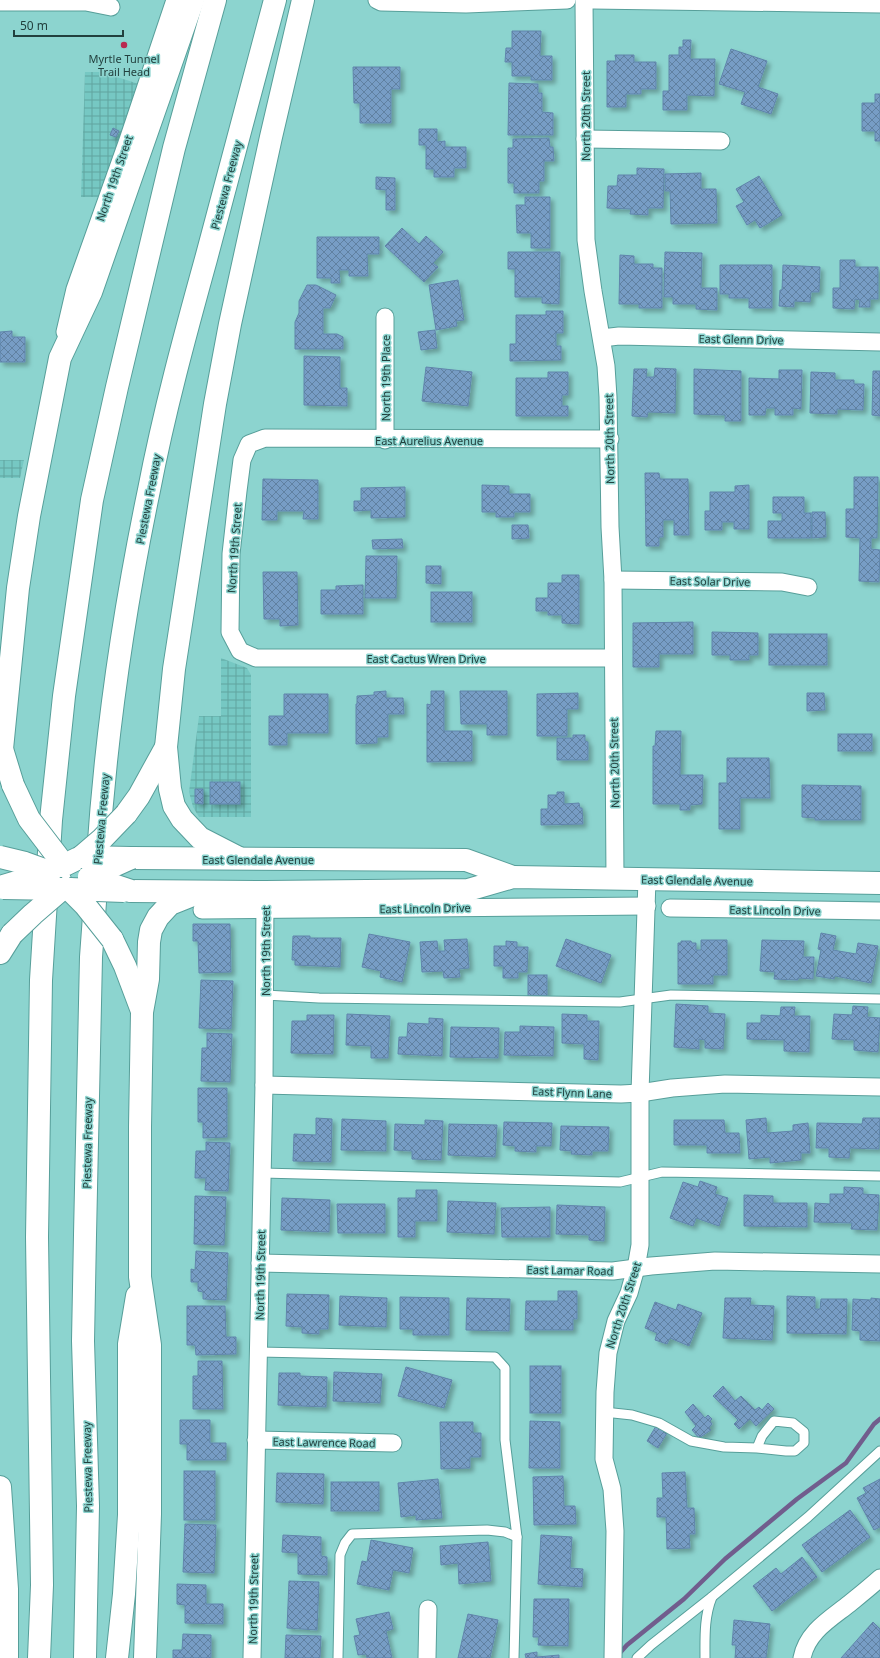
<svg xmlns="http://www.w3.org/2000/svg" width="880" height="1658" font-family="'Noto Sans',sans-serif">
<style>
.industrial{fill:url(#industrial-grid)}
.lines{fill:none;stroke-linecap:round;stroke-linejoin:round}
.stream{stroke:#715d8d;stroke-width:4.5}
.building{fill:url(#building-cross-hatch);stroke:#6085ab;filter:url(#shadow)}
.lane-casing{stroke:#579f9a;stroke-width:11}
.street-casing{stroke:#579f9a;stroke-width:19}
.secondary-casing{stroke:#579f9a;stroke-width:24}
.highway-casing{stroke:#579f9a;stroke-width:24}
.lane{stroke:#fff;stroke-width:9}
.street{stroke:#fff;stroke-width:17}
.secondary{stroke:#fff;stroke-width:22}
.highway{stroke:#fff;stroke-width:22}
.secondary-bridge-casing{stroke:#579f9a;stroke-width:24;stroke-linecap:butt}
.highway-bridge-casing{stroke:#579f9a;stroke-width:24;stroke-linecap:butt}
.secondary-bridge{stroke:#fff;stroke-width:22}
.highway-bridge{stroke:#fff;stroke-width:22}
.poi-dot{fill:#b92950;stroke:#8cd4cf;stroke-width:1.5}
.labels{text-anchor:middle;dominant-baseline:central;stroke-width:3;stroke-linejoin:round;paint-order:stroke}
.poi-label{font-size:11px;fill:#22403e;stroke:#8cd4cf}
.street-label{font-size:11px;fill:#22403e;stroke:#8cd4cf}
</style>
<defs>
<pattern id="industrial-grid" width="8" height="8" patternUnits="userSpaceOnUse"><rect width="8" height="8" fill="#76c8c3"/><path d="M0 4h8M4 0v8" fill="none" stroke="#60a4a0"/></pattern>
<pattern id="building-cross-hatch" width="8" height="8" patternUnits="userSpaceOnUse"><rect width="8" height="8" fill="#779dc5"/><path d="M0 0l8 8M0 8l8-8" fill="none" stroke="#6181a1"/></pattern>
<filter id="shadow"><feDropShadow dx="3.5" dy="3.5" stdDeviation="2" flood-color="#0004"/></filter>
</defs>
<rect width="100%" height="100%" fill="#8cd4cf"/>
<!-- industrial -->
<g class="industrial">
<polygon points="85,72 101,72 139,84 98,197 81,197"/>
<polygon points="0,460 24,460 20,478 0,478"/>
<polygon points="221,658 247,668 251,675 251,817 199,817 193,807 189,792 199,716 221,716"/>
</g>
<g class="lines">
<!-- stream -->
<polyline class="stream" points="618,1655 627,1645 684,1599 725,1559 797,1499 846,1463 874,1424 880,1419"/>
</g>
<!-- building -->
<g class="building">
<polygon points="512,31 541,31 540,56 552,56 552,80 531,80 531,76 512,76 512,62 505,62 506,48 512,48"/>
<polygon points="683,40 691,40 690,59 715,59 714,96 687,95 687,110 663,110 663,91 669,91 669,55 679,55 679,47 683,47"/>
<polygon points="731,49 767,61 758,87 778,94 771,114 741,104 745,92 719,84"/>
<polygon points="615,55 634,55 634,62 656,62 656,89 641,89 641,94 626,94 626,107 607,107 607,61 616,61"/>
<polygon points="353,67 400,67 400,89 391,89 391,123 360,123 360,103 354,103"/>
<polygon points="509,83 538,84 538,93 542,93 542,112 553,113 553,135 508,135"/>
<polygon points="875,94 880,94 880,141 875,141 875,131 862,131 862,103 875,103"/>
<polygon points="113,128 119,131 116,137 110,135"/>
<polygon points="419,129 437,129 437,142 445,141 445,147 466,147 466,168 454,168 454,177 434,177 434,169 426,169 426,145 419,145"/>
<polygon points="549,138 550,147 553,147 554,161 544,161 544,181 539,181 539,193 514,193 514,183 508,183 508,148 513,148 513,139"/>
<polygon points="637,168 664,169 663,208 648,208 648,215 630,214 631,209 607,208 608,186 617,186 618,175 637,175"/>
<polygon points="701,173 701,189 716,189 717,223 671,224 670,191 665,191 665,174"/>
<polygon points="759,176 782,215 760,228 755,220 747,225 736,206 744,202 736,189"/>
<polygon points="376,177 395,178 395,210 386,210 386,190 376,189"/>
<polygon points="525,197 550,197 550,248 531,248 531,233 517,233 516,205 525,205"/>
<polygon points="402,228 419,244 426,236 443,252 433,263 438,267 424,282 385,246"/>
<polygon points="317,237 379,237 379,254 367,254 368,276 349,276 349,270 339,270 340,283 331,283 331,278 317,278"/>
<polygon points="508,252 560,252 559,304 542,303 542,297 515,297 515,269 508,269"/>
<polygon points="665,252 702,253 701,288 717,288 717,310 696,309 696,304 673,304 673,297 664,297"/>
<polygon points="620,255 634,256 634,264 653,264 653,268 662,268 662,308 639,308 639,304 619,304"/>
<polygon points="840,260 855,260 855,267 878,267 878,299 870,299 870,307 859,307 860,300 855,299 854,309 833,308 833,288 840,288"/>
<polygon points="720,265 772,265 772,308 749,308 749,298 729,298 729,294 720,294"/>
<polygon points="783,265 820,267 819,292 811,292 810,302 794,301 794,307 779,306 780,290 782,290"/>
<polygon points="458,280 464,320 456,321 457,326 436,330 429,285"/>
<polygon points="307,285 316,285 336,295 330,308 323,308 323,334 337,334 343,337 343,349 295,349 295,322 299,313 299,301"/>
<polygon points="546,311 563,311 563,333 556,333 556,346 561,346 561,360 510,361 510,344 516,344 516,315 546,315"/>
<polygon points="435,330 437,348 421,350 418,332"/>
<polygon points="12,331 12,337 25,337 25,362 0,362 0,332"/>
<polygon points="304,356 340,357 340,388 347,388 347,406 304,405"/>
<polygon points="426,367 472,372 468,406 422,401"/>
<polygon points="655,368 676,369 675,413 648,412 647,417 632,416 634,369 647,369 646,377 654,377"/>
<polygon points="694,369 741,371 741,421 725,421 725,415 694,414"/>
<polygon points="779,370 802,370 801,409 793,408 793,415 775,415 775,408 766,408 765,415 749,415 749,378 779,379"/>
<polygon points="873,371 880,371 880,416 872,415"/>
<polygon points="548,372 568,372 568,395 562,395 562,406 568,406 568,416 516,416 516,378 548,378"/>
<polygon points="811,372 835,373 835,380 854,380 854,384 864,384 863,410 837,409 837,414 810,413"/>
<polygon points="645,473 659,473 660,479 688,479 689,535 674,535 674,520 663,520 663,537 659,537 659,546 646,546"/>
<polygon points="854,477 878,477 877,538 871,538 871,549 880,550 879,582 859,581 860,538 846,537 846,509 854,509"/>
<polygon points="263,479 318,480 318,519 303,519 304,511 277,511 277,520 262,520"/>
<polygon points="482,485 509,486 509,494 530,494 530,512 514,512 514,517 496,517 496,512 482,512"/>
<polygon points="749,485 749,529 734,529 734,522 722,522 722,530 705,530 705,511 710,511 710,492 735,492 735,486"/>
<polygon points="405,487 405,517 371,518 371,510 354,511 354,501 361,501 361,488"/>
<polygon points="773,497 804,497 804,513 811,513 811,538 768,538 768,521 782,521 782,513 773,513"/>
<polygon points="812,512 825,512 826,537 812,538"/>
<polygon points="512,525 528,525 529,538 512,539"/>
<polygon points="402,539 403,548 373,549 372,540"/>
<polygon points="366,556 397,556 396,598 365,598"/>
<polygon points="426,566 441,566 441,584 426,583"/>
<polygon points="263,572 297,572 298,625 280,626 280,619 264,619"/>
<polygon points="562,575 579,575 579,624 562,623 562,615 548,615 548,611 536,611 536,598 548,598 548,583 562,583"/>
<polygon points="363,585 363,614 321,614 321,590 336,590 336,586"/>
<rect x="431" y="592" width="41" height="30"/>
<polygon points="693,622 693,654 659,654 659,667 633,667 633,623"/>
<polygon points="712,632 758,633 758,655 749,655 749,660 730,660 730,655 712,655"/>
<rect x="769" y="634" width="58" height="31"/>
<polygon points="386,691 386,698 403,698 404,714 388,714 388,737 377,737 377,743 356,744 356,704 357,704 357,696 374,695 374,692"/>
<polygon points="431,691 444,691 444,731 472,731 472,761 427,762 427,704 431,705"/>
<polygon points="460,691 507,691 507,735 487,735 487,724 461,724"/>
<polygon points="578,693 578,709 567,709 567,736 537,736 537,694"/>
<polygon points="807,693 824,693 825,710 807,711"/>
<polygon points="284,694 328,694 328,733 287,733 287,745 269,745 269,716 284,716"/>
<polygon points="656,731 681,731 680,775 703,775 702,804 690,805 690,810 680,810 680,804 653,804 653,746 655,746"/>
<rect x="838" y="734" width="34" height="17"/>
<polygon points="573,735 585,735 585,741 588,742 588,760 557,760 557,738 573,738"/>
<polygon points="727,758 769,758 770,798 740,798 740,829 719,829 719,783 727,783"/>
<rect x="210" y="782" width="30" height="22"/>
<polygon points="802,785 861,786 861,820 815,820 815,818 802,817"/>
<polygon points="195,789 203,789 203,804 195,803"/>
<polygon points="557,792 564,792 564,804 579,803 580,808 582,808 583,824 541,825 541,809 548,809 548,795 557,795"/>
<polygon points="193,924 230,924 231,972 199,973 198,941 193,941"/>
<polygon points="821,933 836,936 833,950 856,954 858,943 878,946 871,983 835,976 834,979 816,976 821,950 818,949"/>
<polygon points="369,934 410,942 402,982 380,977 381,971 362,967"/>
<polygon points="293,936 310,936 310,938 341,938 340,967 295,965 295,960 292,960"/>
<polygon points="467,939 469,968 459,969 460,977 444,978 443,971 422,972 420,942 437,941 438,951 445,951 444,940"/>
<polygon points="566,939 611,955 601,983 556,966"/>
<polygon points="701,940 727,940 727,975 713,975 713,984 678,984 678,943 681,943 681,941 691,941 692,943 696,943 696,950 701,950"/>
<polygon points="762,940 804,941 803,957 814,957 813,979 798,978 798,980 774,979 775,972 760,971"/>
<polygon points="506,941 517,942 517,947 528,947 527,972 518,972 518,978 503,978 503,966 494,966 494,946 506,946"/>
<rect x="528" y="975" width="19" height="21"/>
<polygon points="201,980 233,981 231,1029 199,1028"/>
<polygon points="676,1004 708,1006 708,1013 725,1014 723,1049 705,1048 705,1040 699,1039 699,1049 674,1047"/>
<polygon points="853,1006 868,1007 867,1017 880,1018 878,1052 854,1050 854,1040 832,1039 834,1014 852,1015"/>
<polygon points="781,1007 795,1007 794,1016 810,1016 809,1052 784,1051 784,1040 747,1039 747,1023 761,1023 761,1015 780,1016"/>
<polygon points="347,1014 390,1016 388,1058 371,1058 371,1046 346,1045"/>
<polygon points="562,1014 587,1015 587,1021 599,1021 598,1060 584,1059 584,1044 562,1043"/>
<polygon points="307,1015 334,1015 333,1054 291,1053 292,1021 307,1021"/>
<polygon points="429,1018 443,1019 442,1056 398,1054 399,1037 407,1037 408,1023 429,1024"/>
<polygon points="520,1026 554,1027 553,1056 504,1055 505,1032 520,1032"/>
<polygon points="451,1027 499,1028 498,1058 450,1057"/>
<polygon points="207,1033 232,1034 230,1082 201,1081 202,1048 207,1048"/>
<polygon points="198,1088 227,1088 227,1137 203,1138 203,1122 198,1122"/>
<polygon points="316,1118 332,1119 331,1162 293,1161 294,1134 316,1135"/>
<polygon points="766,1118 767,1133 793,1131 793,1125 808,1123 810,1153 801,1153 801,1160 770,1163 770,1157 749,1159 746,1120"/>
<polygon points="863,1118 880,1118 879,1149 850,1148 849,1158 829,1157 829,1148 816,1148 817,1123 862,1124"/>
<polygon points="342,1119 386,1121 386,1151 341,1150"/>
<polygon points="425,1120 443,1121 441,1160 412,1159 412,1151 394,1150 395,1124 425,1125"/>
<polygon points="674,1120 724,1120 725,1133 739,1133 740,1153 707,1153 707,1145 674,1145"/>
<polygon points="504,1122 552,1123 551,1146 536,1146 536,1152 515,1151 515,1146 503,1145"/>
<polygon points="449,1124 497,1125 495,1157 448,1155"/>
<polygon points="561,1126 609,1127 608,1151 592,1151 592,1155 571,1154 572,1151 560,1150"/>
<polygon points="206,1142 230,1143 228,1191 205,1190 206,1178 195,1178 196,1151 206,1151"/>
<polygon points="700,1181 717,1187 715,1194 728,1198 719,1226 696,1218 693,1226 670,1218 683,1182 698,1187"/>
<polygon points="844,1187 863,1188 863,1194 879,1195 877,1230 851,1229 852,1223 814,1222 815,1203 830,1204 830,1194 844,1194"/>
<polygon points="416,1190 437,1190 437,1221 415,1221 415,1237 398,1237 398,1198 416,1198"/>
<polygon points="744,1195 773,1196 773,1203 807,1203 807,1227 744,1226"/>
<polygon points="195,1196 226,1197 224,1245 194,1244"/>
<polygon points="282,1198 330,1200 329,1232 281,1230"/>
<polygon points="448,1201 496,1203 494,1234 447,1232"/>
<polygon points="337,1204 385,1204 385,1233 338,1233"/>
<polygon points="557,1205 605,1207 604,1241 589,1240 589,1235 556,1234"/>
<polygon points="550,1207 550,1237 502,1237 501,1208"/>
<polygon points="196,1251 228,1253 226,1300 203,1299 203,1292 198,1291 198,1282 191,1282 191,1269 195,1270"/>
<polygon points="558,1291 577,1291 577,1319 573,1319 573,1330 525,1330 526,1301 558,1301"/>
<polygon points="287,1294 329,1295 328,1329 319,1329 319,1334 302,1333 302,1327 286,1326"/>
<polygon points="340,1296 387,1298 386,1327 339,1325"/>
<polygon points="787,1296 815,1297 815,1309 820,1309 821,1299 847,1299 846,1334 787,1333"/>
<polygon points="400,1297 449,1298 449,1335 413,1335 413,1329 400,1329"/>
<polygon points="467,1298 510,1299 509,1331 466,1330"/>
<polygon points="725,1298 751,1298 750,1305 774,1306 772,1340 723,1338"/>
<polygon points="871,1298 880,1299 880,1341 860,1340 860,1331 852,1330 853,1299 871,1300"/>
<polygon points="655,1302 676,1310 678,1304 702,1313 689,1346 670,1338 667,1344 655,1340 657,1333 645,1328"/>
<polygon points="187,1306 225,1306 226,1337 236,1337 236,1354 196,1355 195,1345 187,1345"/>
<polygon points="198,1361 222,1361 223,1409 193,1409 193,1376 198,1376"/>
<rect x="530" y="1366" width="31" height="47"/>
<polygon points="406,1367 452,1380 444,1408 398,1396"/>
<polygon points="334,1372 382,1374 380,1403 333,1401"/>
<polygon points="279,1373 300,1373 300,1376 327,1377 326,1407 278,1405"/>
<polygon points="723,1386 735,1401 741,1396 755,1410 759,1407 762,1410 768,1403 774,1409 756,1426 750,1419 739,1429 734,1424 738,1420 713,1396"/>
<polygon points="693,1404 705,1418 708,1415 712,1419 710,1421 712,1424 709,1428 711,1430 699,1438 692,1430 696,1426 685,1412"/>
<polygon points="180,1420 210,1420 210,1443 226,1443 226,1460 187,1460 187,1444 180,1444"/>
<polygon points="530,1421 560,1422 560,1468 529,1468"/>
<polygon points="440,1422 473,1422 473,1433 481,1433 481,1457 470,1457 470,1468 441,1469"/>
<polygon points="656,1426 667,1433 658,1448 647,1441"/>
<rect x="184" y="1471" width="31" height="49"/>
<polygon points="685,1472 687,1508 694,1508 695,1534 689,1534 690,1548 667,1549 666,1517 657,1517 657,1498 663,1498 662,1473"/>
<polygon points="277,1473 324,1474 323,1504 276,1502"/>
<polygon points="563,1476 564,1506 575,1506 576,1524 534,1525 533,1477"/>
<polygon points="438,1479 442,1518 416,1520 416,1515 401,1517 398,1483"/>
<polygon points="880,1479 880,1527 874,1530 857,1498 866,1493 863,1488"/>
<rect x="331" y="1482" width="48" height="29"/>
<polygon points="850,1510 870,1537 822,1572 802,1545"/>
<polygon points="185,1524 216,1525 214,1573 183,1572"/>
<polygon points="283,1535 321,1537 321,1556 327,1557 327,1575 298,1574 298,1553 282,1552"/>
<polygon points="541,1535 572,1537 570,1568 583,1569 582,1587 538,1584"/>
<polygon points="371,1540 413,1548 409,1573 393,1570 389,1590 357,1584 362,1561 367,1562"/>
<polygon points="488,1542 491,1581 459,1584 458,1563 441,1565 440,1546"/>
<polygon points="802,1557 817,1577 772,1611 753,1586 776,1568 781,1574"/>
<polygon points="289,1581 319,1582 317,1630 287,1628"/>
<polygon points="177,1584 206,1585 206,1604 223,1604 223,1624 185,1623 185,1605 177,1604"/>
<polygon points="534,1599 569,1599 568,1646 538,1645 539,1637 533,1637"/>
<polygon points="389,1612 393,1629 386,1631 392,1658 367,1658 366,1654 358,1655 354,1636 360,1635 356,1619"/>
<polygon points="468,1614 498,1620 490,1658 458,1658"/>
<polygon points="734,1620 770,1624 766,1658 735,1658 736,1645 732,1645"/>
<polygon points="873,1622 880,1629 880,1658 841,1658"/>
<polygon points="183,1634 211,1635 211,1658 173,1658 173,1650 182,1650"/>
<polygon points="286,1635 321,1636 320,1658 285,1658"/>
<polygon points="537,1652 537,1657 559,1655 559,1658 526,1658 525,1654"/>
</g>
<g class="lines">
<defs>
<g id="lane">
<polyline points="265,995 319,998 620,1002 671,995 880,999"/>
<polyline points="262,1173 620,1182 662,1172 880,1176"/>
<polyline points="259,1352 495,1357 505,1368 505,1440 517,1537 514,1658"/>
<polyline points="604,1412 632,1415 659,1423 691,1441 724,1447 757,1448 786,1451 795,1451 804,1443 804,1432 793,1423 774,1421 762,1436 757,1448"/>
<polyline points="338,1658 340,1555 345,1543 352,1534 487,1530 505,1532 517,1537"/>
<polyline points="637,1658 651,1645 713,1596 808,1517 880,1451"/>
<path d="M705,1658C705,1637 704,1617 712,1597"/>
</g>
<g id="street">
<polyline points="377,0 381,2 466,4 567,0"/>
<polyline points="584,0 586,240 593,291 606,366 608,397 610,527 613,580 615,879"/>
<polyline points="592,0 880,4"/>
<polyline points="0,2 86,2 111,7"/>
<polyline points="585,139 721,141"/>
<polyline points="385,317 385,440"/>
<polyline points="65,332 75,289 128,140 175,0"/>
<polyline points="602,338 619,336 880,342"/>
<polyline points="610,439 265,438 249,444 242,460 238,491 231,554 230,632 240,651 256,658 612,658"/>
<polyline points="613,580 782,582 808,587"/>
<polyline points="670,908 880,911"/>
<polyline points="202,910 647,906"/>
<polyline points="264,1085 621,1094 640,1093 672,1088 725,1084 880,1087"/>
<polyline points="260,1263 613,1271 651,1266 715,1261 880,1264"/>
<polyline points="256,1440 393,1443"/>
<polyline points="252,1658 264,1085 265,892"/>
<polyline points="427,1658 428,1609"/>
<polyline points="613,1658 615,1531 612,1489 604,1459 605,1392 608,1353 616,1321 629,1293 636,1268 640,1245 640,1093 647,879"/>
<path d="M802,1658C807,1632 830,1619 849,1604C860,1595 870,1587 880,1578"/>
</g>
<g id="secondary">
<polyline points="131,858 466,860 513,877"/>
<polyline points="131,891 265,892 468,890 513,877 880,883"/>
</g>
<g id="highway">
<polyline points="2,749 13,785"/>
<polyline points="0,753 2,749 18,588 29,516 60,358 91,292 193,0"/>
<polyline points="126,814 139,796 166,747"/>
<path d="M98,855C106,732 124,610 149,490C164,412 185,335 206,259C229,173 252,86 275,0"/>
<polyline points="239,858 200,838 182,819 174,806 170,789 166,747 174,669 215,404 230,324 271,137 303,0"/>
<polyline points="60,880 50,872 81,857"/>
<polyline points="112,939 125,966 142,1011"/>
<polyline points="0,953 12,934"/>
<polyline points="0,1487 7,1589 7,1658"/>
<polyline points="39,1658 42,1585 37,1237 41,980 51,820 64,696 92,500 117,387 174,148 215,0"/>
<polyline points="85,1658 88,1506 83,1341 85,1235 91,957 95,902"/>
<polyline points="117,1658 124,1594 129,1515 129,1344 137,1296"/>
<polyline points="145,1658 150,1514 150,1345 140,1277 140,1127 142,1012 148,979 149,942 151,930 158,917 170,904 200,892"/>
</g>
</defs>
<!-- lane casing -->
<use href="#lane" class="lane-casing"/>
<!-- street casing -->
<use href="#street" class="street-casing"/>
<!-- secondary casing -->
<use href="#secondary" class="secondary-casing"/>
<!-- highway casing -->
<use href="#highway" class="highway-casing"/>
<!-- lane -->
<use href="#lane" class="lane"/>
<!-- street -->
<use href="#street" class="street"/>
<!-- secondary -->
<use href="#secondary" class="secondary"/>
<!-- highway -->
<use href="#highway" class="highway"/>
<defs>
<g id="secondary-bridge">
<polyline points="81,857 131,858"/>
<polyline points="3,888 62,889"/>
<polyline points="69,889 124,891"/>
</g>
<g id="highway-bridge">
<polyline points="13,785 29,819 58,857"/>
<polyline points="0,857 25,863 50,872"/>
<polyline points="81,857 102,839 126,814"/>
<polyline points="89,877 131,858"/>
<polyline points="89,877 131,891"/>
<polyline points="0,887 50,872"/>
<polyline points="69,889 85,905 112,939"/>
<polyline points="12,934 33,914 62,889"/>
</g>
</defs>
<!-- secondary-bridge casing -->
<use href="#secondary-bridge" class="secondary-bridge-casing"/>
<!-- highway-bridge casing -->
<use href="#highway-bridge" class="highway-bridge-casing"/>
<!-- secondary-bridge -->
<use href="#secondary-bridge" class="secondary-bridge"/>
<!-- highway-bridge -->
<use href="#highway-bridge" class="highway-bridge"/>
</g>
<!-- markers -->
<circle class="poi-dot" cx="124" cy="45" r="4"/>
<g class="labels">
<!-- poi labels -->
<g class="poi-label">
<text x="124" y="58">Myrtle Tunnel<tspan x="124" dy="13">Trail Head</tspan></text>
</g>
<!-- street labels -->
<g class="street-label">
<text transform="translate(585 116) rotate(-90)">North 20th Street</text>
<text transform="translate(114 178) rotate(-71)">North 19th Street</text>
<text transform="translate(226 185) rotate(-75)">Piestewa Freeway</text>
<text transform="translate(741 339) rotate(1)">East Glenn Drive</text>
<text transform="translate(385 378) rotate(-90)">North 19th Place</text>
<text transform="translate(609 439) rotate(-91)">North 20th Street</text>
<text x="429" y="440">East Aurelius Avenue</text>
<text transform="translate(148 499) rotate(-79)">Piestewa Freeway</text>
<text transform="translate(234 548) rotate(-86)">North 19th Street</text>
<text transform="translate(710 581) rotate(1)">East Solar Drive</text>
<text x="426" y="658">East Cactus Wren Drive</text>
<text transform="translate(614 763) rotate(-91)">North 20th Street</text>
<text transform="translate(101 819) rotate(-85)">Piestewa Freeway</text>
<text x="258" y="859">East Glendale Avenue</text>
<text transform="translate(697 880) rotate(1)">East Glendale Avenue</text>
<text transform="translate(425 908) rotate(-1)">East Lincoln Drive</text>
<text transform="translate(775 910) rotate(1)">East Lincoln Drive</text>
<text transform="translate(265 951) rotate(-90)">North 19th Street</text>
<text transform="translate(572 1092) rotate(2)">East Flynn Lane</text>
<text transform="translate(87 1143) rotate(-89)">Piestewa Freeway</text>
<text transform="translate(570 1270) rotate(1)">East Lamar Road</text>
<text transform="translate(260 1275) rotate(-89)">North 19th Street</text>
<text transform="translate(623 1305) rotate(-72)">North 20th Street</text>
<text transform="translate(324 1442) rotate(1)">East Lawrence Road</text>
<text transform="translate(87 1467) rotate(-91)">Piestewa Freeway</text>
<text transform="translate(253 1599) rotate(-89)">North 19th Street</text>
</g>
</g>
<!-- scale -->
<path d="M14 30v6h109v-6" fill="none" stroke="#22403e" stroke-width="2"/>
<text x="20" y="30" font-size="12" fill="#22403e" stroke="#8cd4cf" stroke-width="3" paint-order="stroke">50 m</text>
</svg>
